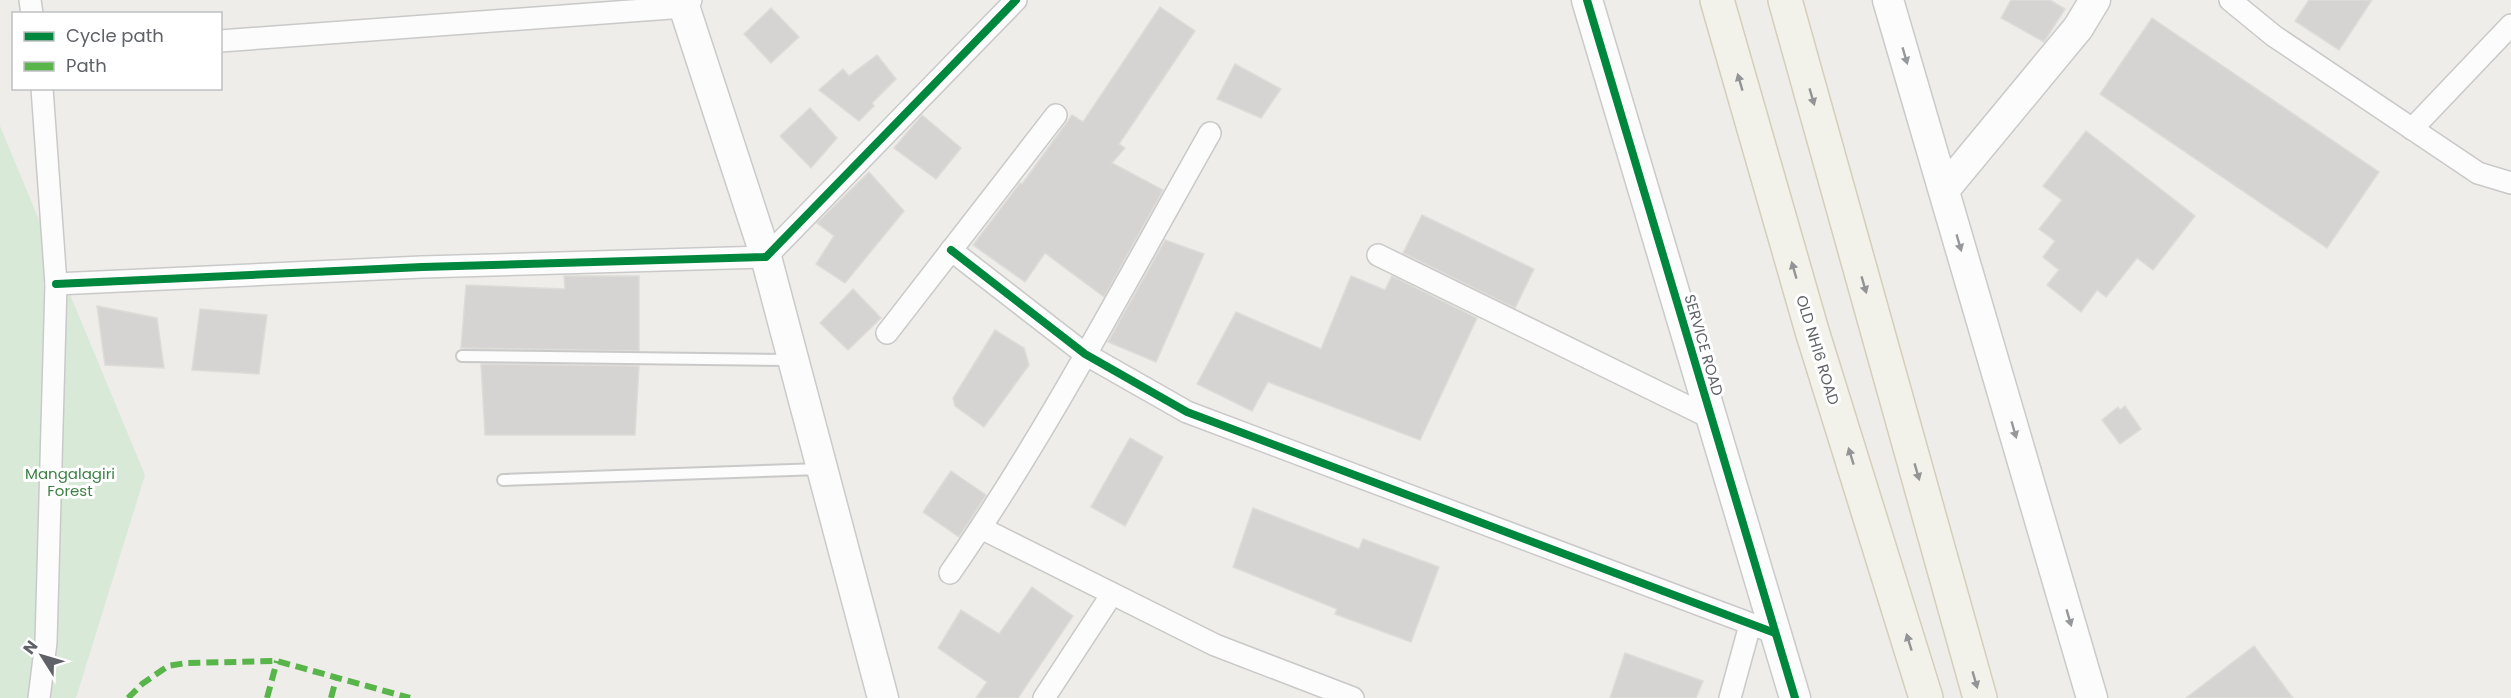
<svg xmlns="http://www.w3.org/2000/svg" width="2511" height="698" font-family="Poppins,sans-serif">
<style>
.green{fill:#d9e9d8}
.building{fill:#d5d4d2;stroke:#dedcd9;stroke-width:1.5}
.lines{fill:none;stroke-linecap:round;stroke-linejoin:round}
.lane-casing{stroke:#c9c9c9;stroke-width:14}
.street-casing{stroke:#c9c9c9;stroke-width:24}
.secondary-casing{stroke:#cacaca;stroke-width:33}
.primary-casing{stroke:#d4ceba;stroke-width:36}
.lane{stroke:#fcfcfc;stroke-width:10}
.street{stroke:#fcfcfc;stroke-width:21}
.secondary{stroke:#fcfcfc;stroke-width:30}
.primary{stroke:#f2f1ea;stroke-width:33}
.quiet{stroke:#58b549;stroke-width:6;stroke-dasharray:12 6;stroke-linecap:butt}
.cycleway-casing{stroke:#fff;stroke-width:11}
.cycleway{stroke:#00873e;stroke-width:8}
.oneway{fill:#96989b}
.oneway2{fill:#929495}
.labels{text-anchor:middle;dominant-baseline:central;stroke-width:6;stroke-linejoin:round;paint-order:stroke}
.street-label{font-size:15px;fill:#5f6267;stroke:#fff}
.park-label{font-size:15px;fill:#3d8043;stroke:#fff}
</style>
<rect width="100%" height="100%" fill="#eeedea"/>
<!-- green -->
<polygon class="green" points="0,126 145,475 76,698 0,698"/>
<!-- building -->
<g class="building">
<polygon points="2011,0 2050,0 2065,9 2044,42 2001,18"/>
<polygon points="2309,0 2372,0 2339,50 2295,21"/>
<polygon points="1160,7 1195,31 1119,144 1125,148 1112,163 1163,190 1104,297 1045,253 1025,282 973,245 1020,183 1022,184 1072,115 1083,122"/>
<polygon points="771,8 799,37 771,63 744,34"/>
<polygon points="2152,18 2379,172 2327,248 2100,94"/>
<polygon points="877,55 896,79 872,103 874,106 859,121 819,90 843,69 849,76"/>
<polygon points="1235,64 1281,89 1261,118 1217,99"/>
<polygon points="810,108 837,138 811,168 780,136"/>
<polygon points="922,115 961,148 936,179 894,148"/>
<polygon points="2086,131 2195,216 2153,270 2137,258 2106,297 2097,290 2081,312 2047,285 2059,270 2043,257 2055,241 2039,229 2062,200 2043,186"/>
<polygon points="869,172 904,211 845,283 816,264 834,236 817,223"/>
<polygon points="1422,215 1534,269 1515,308 1403,253"/>
<polygon points="1165,240 1204,254 1156,362 1108,342"/>
<polygon points="564,276 639,276 639,351 461,348 466,285 565,289"/>
<polygon points="1351,276 1385,290 1392,276 1477,318 1420,440 1268,382 1252,411 1197,384 1236,312 1321,349"/>
<polygon points="853,289 881,318 848,350 820,323"/>
<polygon points="97,306 157,318 164,368 105,365"/>
<polygon points="200,309 267,315 259,374 192,370"/>
<polygon points="995,330 1024,348 1029,365 984,427 955,406 953,398"/>
<polygon points="481,364 639,366 635,435 485,435"/>
<polygon points="2125,406 2141,429 2120,444 2102,420 2118,407 2120,410"/>
<polygon points="1130,438 1163,457 1125,526 1091,507"/>
<polygon points="951,471 986,495 959,537 923,512"/>
<polygon points="1253,508 1359,549 1363,539 1439,567 1411,642 1335,614 1337,609 1233,567"/>
<polygon points="1032,587 1073,616 1018,698 976,698 987,682 938,648 961,610 999,634"/>
<polygon points="2254,646 2293,698 2186,698"/>
<polygon points="1625,653 1703,681 1696,698 1610,698"/>
</g>
<g class="lines">
<defs>
<g id="lane">
<polyline points="462,356 792,360"/>
<polyline points="503,480 821,469"/>
</g>
<g id="street">
<polyline points="30,0 32,14"/>
<polyline points="2230,0 2274,36 2478,173 2511,183"/>
<polyline points="220,41 685,7 691,0"/>
<polyline points="2412,129 2511,25"/>
<polyline points="951,250 1085,354 1187,412 1775,633"/>
<polyline points="1378,255 1711,418"/>
<polyline points="56,284 422,267 766,257 1016,0"/>
<polyline points="887,333 1056,115"/>
<polyline points="981,528 1215,645 1353,698"/>
<path d="M950,573C1047,433 1126,281 1210,133"/>
<polyline points="39,698 46,642 56,284 42,88"/>
<polyline points="1044,698 1112,594"/>
<polyline points="1730,698 1750,625"/>
</g>
<g id="secondary">
<polyline points="682,0 766,257 883,698"/>
<polyline points="1587,0 1795,698"/>
<polyline points="1888,0 2092,698"/>
<polyline points="1944,190 2078,28 2095,0"/>
</g>
<g id="primary">
<polyline points="1717,0 1812,331 1926,698"/>
<polyline points="1785,0 1980,698"/>
</g>
</defs>
<!-- lane casing -->
<use href="#lane" class="lane-casing"/>
<!-- street casing -->
<use href="#street" class="street-casing"/>
<!-- secondary casing -->
<use href="#secondary" class="secondary-casing"/>
<!-- primary casing -->
<use href="#primary" class="primary-casing"/>
<!-- lane -->
<use href="#lane" class="lane"/>
<!-- street -->
<use href="#street" class="street"/>
<!-- secondary -->
<use href="#secondary" class="secondary"/>
<!-- primary -->
<use href="#primary" class="primary"/>
<!-- quiet -->
<g class="quiet">
<polyline points="128,698 142,684 168,666 186,663 277,661 410,698"/>
<polyline points="267,698 277,661"/>
<polyline points="331,698 336,679"/>
</g>
<defs>
<g id="cycleway">
<polyline points="1587,0 1795,698"/>
<polyline points="951,250 1085,354 1187,412 1775,633"/>
<polyline points="56,284 422,267 766,257 1016,0"/>
</g>
</defs>
<!-- cycleway casing -->
<use href="#cycleway" class="cycleway-casing"/>
<!-- cycleway -->
<use href="#cycleway" class="cycleway"/>
</g>
<!-- one-way arrows -->
<defs><path id="oneway-solid" d="M-6-.8H1V-3.2L6.5 0L1 3.2V.8H-6Z" transform="scale(1.5)"/></defs>
<g class="oneway">
<use href="#oneway-solid" transform="translate(1905 56) rotate(74)"/>
<use href="#oneway-solid" transform="translate(1959 243) rotate(74)"/>
<use href="#oneway-solid" transform="translate(2014 430) rotate(74)"/>
<use href="#oneway-solid" transform="translate(2069 618) rotate(74)"/>
</g>
<g class="oneway2">
<use href="#oneway-solid" transform="translate(1740 82) rotate(-106)"/>
<use href="#oneway-solid" transform="translate(1812 97) rotate(74)"/>
<use href="#oneway-solid" transform="translate(1794 270) rotate(-106)"/>
<use href="#oneway-solid" transform="translate(1864 285) rotate(74)"/>
<use href="#oneway-solid" transform="translate(1851 456) rotate(-107)"/>
<use href="#oneway-solid" transform="translate(1917 472) rotate(74)"/>
<use href="#oneway-solid" transform="translate(1909 642) rotate(-107)"/>
<use href="#oneway-solid" transform="translate(1975 680) rotate(74)"/>
</g>
<g class="labels">
<!-- street labels -->
<g class="street-label">
<text transform="translate(1704 345) rotate(74)">SERVICE ROAD</text>
<text transform="translate(1818 350) rotate(73)">OLD NH16 ROAD</text>
</g>
<!-- park labels -->
<g class="park-label">
<text x="70" y="473">Mangalagiri<tspan x="70" dy="17">Forest</tspan></text>
</g>
</g>
<!-- legend -->
<rect x="12" y="12" width="210" height="78" fill="#ffffff" stroke="#bfc0c2" stroke-width="1.5"/>
<rect x="24" y="32" width="30" height="9" fill="#00873e" stroke="#bfc0c2" stroke-width="1.5"/>
<text x="66" y="42" font-size="18" fill="#5f6267">Cycle path</text>
<rect x="24" y="62" width="30" height="9" fill="#58b549" stroke="#bfc0c2" stroke-width="1.5"/>
<text x="66" y="72" font-size="18" fill="#5f6267">Path</text>
<!-- north arrow -->
<g transform="translate(42 656) rotate(307)" stroke="#ffffff" stroke-width="4.5" paint-order="stroke">
<path d="M0-4.5L10 22L0 15L-10 22Z" fill="#5f6267"/>
<text y="-9" font-size="16" font-weight="bold" text-anchor="middle" fill="#5f6267">N</text>
</g>
</svg>
